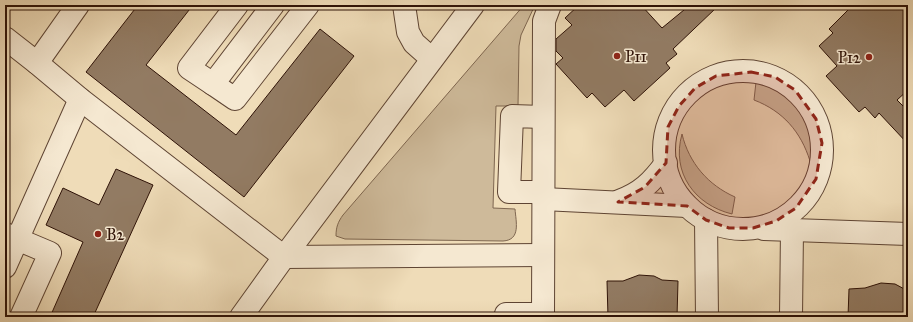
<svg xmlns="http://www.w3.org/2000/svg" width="913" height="322" font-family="'IM FELL Great Primer',serif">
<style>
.green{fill:#ceba9a;stroke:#7e6650}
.building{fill:#927b63;stroke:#2e1207}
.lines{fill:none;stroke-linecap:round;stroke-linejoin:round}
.street-casing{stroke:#5e4433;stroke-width:24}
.street{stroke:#f5e8d1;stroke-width:22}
.marked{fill:#8f2418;fill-opacity:0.2;stroke:#8f2418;stroke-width:3;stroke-dasharray:8 5;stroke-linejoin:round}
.poi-dot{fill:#8f2418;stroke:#f5e8d1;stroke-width:1.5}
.labels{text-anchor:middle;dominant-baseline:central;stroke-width:3;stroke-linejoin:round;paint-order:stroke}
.poi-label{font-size:16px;fill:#2e1207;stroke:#f5e8d1;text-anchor:start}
</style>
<rect width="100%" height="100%" fill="#efdcb8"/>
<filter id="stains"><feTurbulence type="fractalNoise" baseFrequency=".005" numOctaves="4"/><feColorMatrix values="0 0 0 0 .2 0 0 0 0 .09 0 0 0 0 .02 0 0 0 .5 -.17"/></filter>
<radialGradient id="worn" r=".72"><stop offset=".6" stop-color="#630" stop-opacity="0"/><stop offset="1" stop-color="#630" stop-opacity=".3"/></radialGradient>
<!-- green -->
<g class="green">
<path d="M524,5H535L521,35L519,46L518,106H496L493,208L515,209C516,222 521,240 503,241L345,239L336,236C336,227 338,222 343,215Z"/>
<path d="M756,82C796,91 817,120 810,161C801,132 783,111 754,100Z"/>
<path d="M682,134C689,163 708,185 735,197L732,214C695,205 671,173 682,134Z"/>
</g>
<!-- building -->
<g class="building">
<polygon points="138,5 193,5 146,65 236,135 320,29 354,56 244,197 86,72"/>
<polygon points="579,5 641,5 662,28 690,5 714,5 716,8 673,49 677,54 666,63 670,68 634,101 624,90 605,107 592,93 587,98 556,64 563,58 556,51 556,39 572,25 565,18"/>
<polygon points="853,5 908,5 908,90 897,100 908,111 908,144 879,113 875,118 865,107 859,112 826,76 837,66 819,46 833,33 829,29"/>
<polygon points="116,169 153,185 93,317 50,317 83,242 46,225 63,188 99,205"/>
<polygon points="639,275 654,276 662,280 678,281 677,317 608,317 607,281 623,281"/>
<polygon points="881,283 895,284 908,291 908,317 848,317 849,289 865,288"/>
</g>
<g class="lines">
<defs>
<g id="street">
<polyline points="237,5 189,68 213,84 273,5"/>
<polyline points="404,5 408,32 414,43 432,59"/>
<polyline points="5,38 37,63 80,99 284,257 543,255"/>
<polyline points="37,63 78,5"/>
<circle cx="743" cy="150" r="79"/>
<polyline points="213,84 235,99 308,5"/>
<polyline points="543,192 509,192 512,116 543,117"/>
<polyline points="543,199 687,206"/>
<path d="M619,201C641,193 652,182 666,163"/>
<polyline points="706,220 707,317"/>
<polyline points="764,229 908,234"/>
<polyline points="5,234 50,253 21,317"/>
<polyline points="5,267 80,99"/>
<polyline points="241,317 284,257 473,5"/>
<polyline points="506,317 506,314 543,314"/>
<polyline points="543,317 544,21 550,5"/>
<polyline points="791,317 792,230"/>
</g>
</defs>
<!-- street casing -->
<use href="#street" class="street-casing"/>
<!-- street -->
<use href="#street" class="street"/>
</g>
<!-- marked area -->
<path class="marked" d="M751,72L775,77L795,90L816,119L822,143L816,179L796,208L776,221L753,228H729L706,220L687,206L618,202L645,187L666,163L668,127L679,106L695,88L716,76Z"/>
<!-- markers -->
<g class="poi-dot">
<circle cx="617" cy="56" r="4"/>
<circle cx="869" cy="57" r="4"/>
<circle cx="98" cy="234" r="4"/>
</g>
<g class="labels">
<!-- poi labels -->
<g class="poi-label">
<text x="625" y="56">P11</text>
<text x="861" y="57" text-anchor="end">P12</text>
<text x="106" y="234">B2</text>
</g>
</g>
<!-- margin -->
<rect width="913" height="322" fill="none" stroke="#efdcb8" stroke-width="20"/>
<rect x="6" y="6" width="901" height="310" fill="none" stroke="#2e1207" stroke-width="2"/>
<rect x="10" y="10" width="893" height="302" fill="none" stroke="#2e1207"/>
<rect width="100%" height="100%" filter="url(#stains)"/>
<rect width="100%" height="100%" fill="url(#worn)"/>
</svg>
